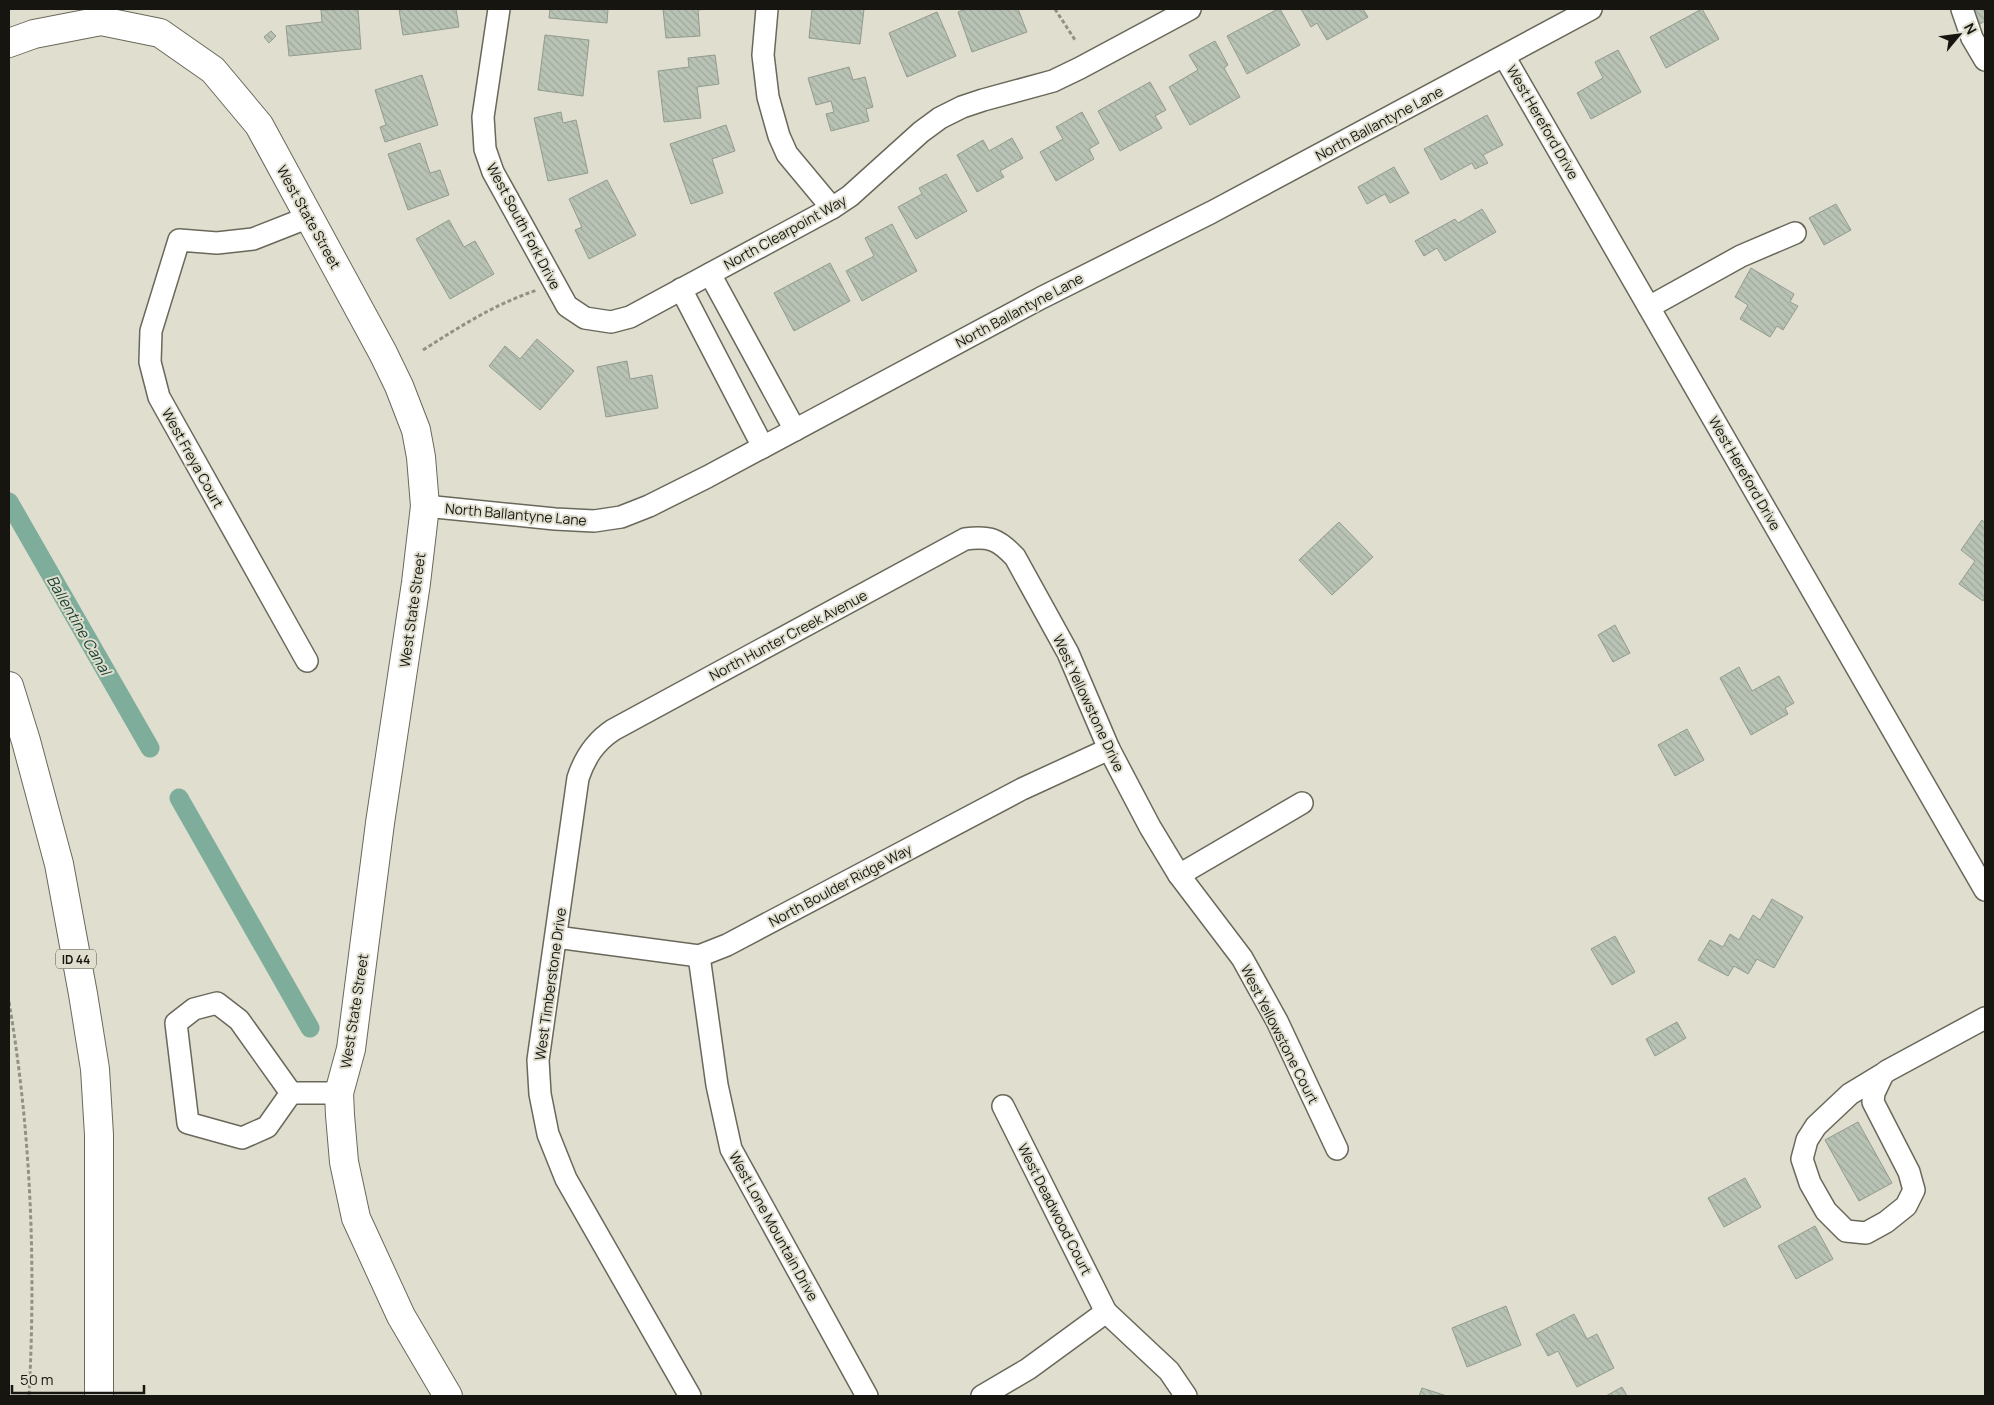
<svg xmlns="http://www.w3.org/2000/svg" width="1994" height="1405" font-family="Manrope,sans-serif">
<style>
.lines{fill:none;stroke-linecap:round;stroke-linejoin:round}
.canal{stroke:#7fad9b;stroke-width:19}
.building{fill:url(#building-back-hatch);stroke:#929b8e}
.minor-casing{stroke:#69685a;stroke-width:24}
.major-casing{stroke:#69685a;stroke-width:30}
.path{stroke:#929185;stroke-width:3;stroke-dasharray:4 2.5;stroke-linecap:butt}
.minor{stroke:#fff;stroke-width:21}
.major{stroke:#fff;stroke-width:28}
.labels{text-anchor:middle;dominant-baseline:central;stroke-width:4;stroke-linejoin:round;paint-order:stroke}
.shield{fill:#e0dfcf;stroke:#535249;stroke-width:1}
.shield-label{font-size:12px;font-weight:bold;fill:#161510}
.street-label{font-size:14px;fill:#161510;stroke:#e0dfcf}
.water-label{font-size:15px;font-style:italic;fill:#163f31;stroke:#e0dfcf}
</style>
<defs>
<pattern id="building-back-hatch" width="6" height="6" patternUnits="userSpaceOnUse" patternTransform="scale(1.25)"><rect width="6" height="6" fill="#b9c3b5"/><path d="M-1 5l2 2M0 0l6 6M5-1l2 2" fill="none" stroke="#9ea79b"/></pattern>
</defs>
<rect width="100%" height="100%" fill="#e0dfcf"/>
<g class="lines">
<!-- canal -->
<g class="canal">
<polyline points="9,502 150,748"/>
<polyline points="179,798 310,1028"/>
</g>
</g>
<!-- building -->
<g class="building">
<polygon points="358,9 361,49 289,56 286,26 322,22 321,10"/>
<polygon points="399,9 456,9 459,27 403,35"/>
<polygon points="550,9 608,9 607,23 549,18"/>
<polygon points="663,9 708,9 698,10 700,36 666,38"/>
<polygon points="812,9 864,9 860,44 809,38"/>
<polygon points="966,9 1018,9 1027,32 972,52 958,12"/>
<polygon points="1278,9 1280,9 1300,45 1247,74 1227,36"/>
<polygon points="1301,9 1363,9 1368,17 1327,40 1317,23 1311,27"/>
<polygon points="1702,9 1719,39 1666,68 1650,37"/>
<polygon points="1967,9 1985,9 1985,21 1977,26"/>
<polygon points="937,12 956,56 907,77 889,33"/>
<polygon points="271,31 276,36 269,43 264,37"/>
<polygon points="545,35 589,40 583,96 538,90"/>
<polygon points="1215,41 1228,65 1224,68 1240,97 1190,125 1169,87 1198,70 1189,55"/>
<polygon points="1618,50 1641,92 1591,119 1577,93 1603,78 1595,62"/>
<polygon points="715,55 719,84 697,87 701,118 664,122 658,71 689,67 688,58"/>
<polygon points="849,67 853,80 865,77 873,107 866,109 869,121 831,131 826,114 834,112 831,101 816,105 808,78"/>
<polygon points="422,75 438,125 385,142 380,127 386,125 375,90"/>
<polygon points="1150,82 1166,110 1155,116 1162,128 1120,151 1098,111"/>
<polygon points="561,112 563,123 576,120 588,173 548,181 534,118"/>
<polygon points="1082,112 1099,143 1089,149 1094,159 1056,181 1040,152 1063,139 1056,127"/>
<polygon points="1487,115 1503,145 1483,155 1488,163 1475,169 1472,163 1441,180 1424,149"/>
<polygon points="726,125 735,151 712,159 723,193 691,204 670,144"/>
<polygon points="1012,138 1023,158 1000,171 1004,177 977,192 957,155 983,140 989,151"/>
<polygon points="420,143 430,173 440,170 449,195 408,210 388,154"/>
<polygon points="1394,167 1409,193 1390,203 1385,194 1367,204 1358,187"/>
<polygon points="946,174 967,211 916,239 898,207 922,194 919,188"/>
<polygon points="607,180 636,235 589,259 575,230 582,227 569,199"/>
<polygon points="1836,204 1851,230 1824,245 1809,218"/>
<polygon points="1482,209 1496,232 1445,261 1437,248 1424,256 1415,241 1455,219 1458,223"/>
<polygon points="449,220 464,247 475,241 494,274 450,299 416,239"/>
<polygon points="892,224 917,271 862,301 846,271 874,256 865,238"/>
<polygon points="830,263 850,301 794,331 774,293"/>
<polygon points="1751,268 1794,294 1790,302 1798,306 1783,330 1777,326 1770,337 1740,319 1748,305 1735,297"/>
<polygon points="537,339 574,371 540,410 489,366 505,346 520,359"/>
<polygon points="627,361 630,379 652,375 658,408 606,417 597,367"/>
<polygon points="1982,520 1985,523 1985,597 1983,601 1959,584 1975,561 1961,550"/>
<polygon points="1339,522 1373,557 1332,595 1299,560"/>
<polygon points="1615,625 1630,653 1613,662 1598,635"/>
<polygon points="1739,667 1752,691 1779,676 1794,703 1785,708 1788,714 1751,735 1720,678"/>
<polygon points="1687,729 1704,760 1675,776 1658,745"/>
<polygon points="1772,899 1803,917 1774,968 1757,959 1748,974 1734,966 1728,976 1698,960 1710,940 1723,947 1730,934 1739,940 1753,915 1760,920"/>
<polygon points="1615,936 1635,972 1612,985 1591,949"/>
<polygon points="1677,1022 1686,1038 1655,1056 1646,1039"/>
<polygon points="1858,1122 1892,1183 1859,1201 1825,1140"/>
<polygon points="1745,1178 1761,1207 1724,1227 1708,1198"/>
<polygon points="1815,1226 1833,1259 1796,1279 1778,1246"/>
<polygon points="1506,1306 1521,1345 1467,1367 1452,1328"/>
<polygon points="1574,1314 1587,1339 1597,1334 1614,1368 1577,1387 1558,1351 1548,1356 1536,1334"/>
<polygon points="1622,1387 1627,1396 1606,1396"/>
<polygon points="1422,1388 1447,1396 1419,1396"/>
</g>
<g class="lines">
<defs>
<g id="minor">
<polyline points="499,9 483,117 485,149 493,172 567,306 585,318 611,322 630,317 832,208 850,196 921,132 940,118 962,107 983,100 1053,81 1080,68 1190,9"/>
<polyline points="767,9 763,55 768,97 779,136 787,154 832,208"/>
<polyline points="1962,9 1972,38 1985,60"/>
<polyline points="1504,56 1985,890"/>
<polyline points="710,274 795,430"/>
<polyline points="681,289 763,447"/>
<polyline points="1649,307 1741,256 1795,233"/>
<polyline points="425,506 555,519 594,521 621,517 649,506 707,477 1041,298 1212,212 1591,9"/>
<polyline points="307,661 159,397 150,362 151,331 179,240 217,243 253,239 309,217"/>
<polyline points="1179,875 1302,803"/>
<polyline points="556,937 699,956 727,945 1022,789 1109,749"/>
<polyline points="699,956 717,1085 731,1149 867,1396"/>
<polygon points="217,1003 239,1020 291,1093 267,1127 242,1138 188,1123 176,1023 194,1009"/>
<polyline points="1883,1074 1874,1093 1873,1102 1909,1172 1914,1190 1906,1206 1886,1222 1866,1233 1846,1231 1826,1211 1810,1183 1802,1159 1807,1140 1816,1126 1850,1094 1883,1074 1887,1071 1985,1018"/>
<polyline points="291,1093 339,1093"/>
<polyline points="1003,1106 1106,1312 1169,1371 1186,1396"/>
<path d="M690,1396L566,1179L548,1134L540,1094L538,1060L578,778C585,757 595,742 613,730L965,539C990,536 998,539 1015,557L1068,653L1109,749L1150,827L1179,875L1242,958L1277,1021L1337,1149"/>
<polyline points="982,1396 1028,1369 1106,1312"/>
</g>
<g id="major">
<polyline points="9,43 34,34 101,21 160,33 213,70 259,125 383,353 399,386 416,430 421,457 425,506 416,583 380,823 351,1049 339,1093 340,1115 344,1162 356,1218 401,1316 448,1396"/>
<polyline points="9,686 26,741 59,864 83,994 95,1069 99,1135 99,1396"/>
</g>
</defs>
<!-- minor casing -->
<use href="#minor" class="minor-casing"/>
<!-- major casing -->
<use href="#major" class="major-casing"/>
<!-- path -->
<g class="path">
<polyline points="1055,9 1075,40"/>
<path d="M423,350C461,326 493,305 537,290"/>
<path d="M9,1002C31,1132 36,1264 29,1396"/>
</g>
<!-- minor -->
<use href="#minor" class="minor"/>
<!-- major -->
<use href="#major" class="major"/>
</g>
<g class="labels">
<!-- shield labels -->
<rect class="shield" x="56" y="949.5" width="40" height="19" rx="4"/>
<g class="shield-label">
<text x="76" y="959">ID 44</text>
</g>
<!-- street labels -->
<g class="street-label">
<text transform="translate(1543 122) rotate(60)">West Hereford Drive</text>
<text transform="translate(1379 123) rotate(-28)">North Ballantyne Lane</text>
<text transform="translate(309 217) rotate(61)">West State Street</text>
<text transform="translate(524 226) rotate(62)">West South Fork Drive</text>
<text transform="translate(785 232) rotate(-29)">North Clearpoint Way</text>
<text transform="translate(1019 310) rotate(-28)">North Ballantyne Lane</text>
<text transform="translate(193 458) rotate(61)">West Freya Court</text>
<text transform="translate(1745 473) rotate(60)">West Hereford Drive</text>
<text transform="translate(516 514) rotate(5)">North Ballantyne Lane</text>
<text transform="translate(412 610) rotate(-82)">West State Street</text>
<text transform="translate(788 635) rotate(-28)">North Hunter Creek Avenue</text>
<text transform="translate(1089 703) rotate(65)">West Yellowstone Drive</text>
<text transform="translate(840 885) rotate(-28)">North Boulder Ridge Way</text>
<text transform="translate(550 984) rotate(-82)">West Timberstone Drive</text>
<text transform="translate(354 1011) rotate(-81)">West State Street</text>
<text transform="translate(1280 1034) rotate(63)">West Yellowstone Court</text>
<text transform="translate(1055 1209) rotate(63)">West Deadwood Court</text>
<text transform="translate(774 1226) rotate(61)">West Lone Mountain Drive</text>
</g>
<!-- water labels -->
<g class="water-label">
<text transform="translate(79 625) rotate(60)">Ballentine Canal</text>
</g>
</g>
<!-- border -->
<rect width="1994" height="1405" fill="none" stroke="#161510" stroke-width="20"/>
<!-- north arrow -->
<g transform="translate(1959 35) rotate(61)" stroke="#e0dfcf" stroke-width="4" paint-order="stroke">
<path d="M0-4L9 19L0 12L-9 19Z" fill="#161510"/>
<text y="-8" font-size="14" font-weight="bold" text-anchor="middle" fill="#161510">N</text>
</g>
<!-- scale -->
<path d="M12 1385v8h132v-8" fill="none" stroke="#161510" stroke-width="2.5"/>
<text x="20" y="1385" font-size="15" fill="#161510" stroke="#e0dfcf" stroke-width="4" paint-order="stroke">50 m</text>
</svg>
